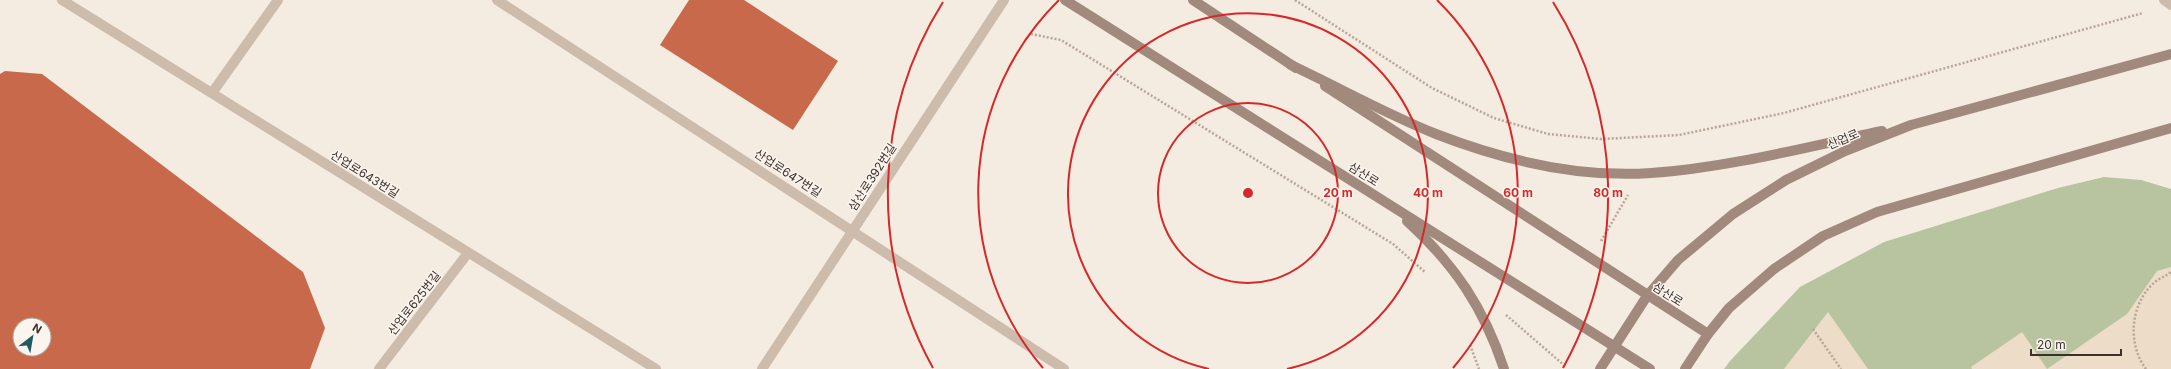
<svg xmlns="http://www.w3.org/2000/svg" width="2171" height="369" font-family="Inter,'Noto Sans KR',sans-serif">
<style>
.green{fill:#b8c4a0}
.plaza{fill:#ecdcc8}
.building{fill:#c8694b;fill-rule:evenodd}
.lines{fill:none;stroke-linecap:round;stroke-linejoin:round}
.path{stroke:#b9a596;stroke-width:2.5;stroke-dasharray:2 2;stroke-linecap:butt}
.minor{stroke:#cdbbac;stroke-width:10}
.secondary{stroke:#a18a7d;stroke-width:10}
.ring{fill:none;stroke:#d62828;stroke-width:2}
.labels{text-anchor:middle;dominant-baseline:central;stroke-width:3;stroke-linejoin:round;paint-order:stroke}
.street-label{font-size:12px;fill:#3b302b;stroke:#fbf5ee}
.centre{fill:#d62828;stroke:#fbf5ee;stroke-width:2}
.ring-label{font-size:12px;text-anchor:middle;font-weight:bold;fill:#d62828;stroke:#fbf5ee;stroke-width:3;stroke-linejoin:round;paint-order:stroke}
</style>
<rect width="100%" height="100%" fill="#f4ebe1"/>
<!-- green -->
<polygon class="green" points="2104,177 2141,180 2171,189 2171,369 1724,369 1730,361 1800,287 1884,242 2058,188"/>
<!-- plaza -->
<g class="plaza">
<polygon points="2171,267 2171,369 2047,369 2127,314 2157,271"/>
<polygon points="1828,312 1868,369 1784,369"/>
<polygon points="2022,332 2047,369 1972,369 1971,367"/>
</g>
<!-- building -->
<g class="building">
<polygon points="689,0 744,0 838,61 793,130 660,45"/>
<path d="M5,71L42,74L303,272L325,328L310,369H0V74ZM20,325H44V349H20Z"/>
</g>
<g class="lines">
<!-- path -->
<g class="path">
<polyline points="1295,0 1432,88 1494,118 1548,134 1601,139 1679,135 1784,113 2143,13"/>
<polyline points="1031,34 1061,40 1393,244 1425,272"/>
<polyline points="1601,241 1628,195"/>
<polyline points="1506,315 1565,366"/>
<polyline points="1813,329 1841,369"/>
<polyline points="1470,345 1479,369"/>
<path d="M2146,369C2127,344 2130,303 2155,282C2160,278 2166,276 2171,272"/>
</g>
<!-- minor -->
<g class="minor">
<polyline points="62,0 656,369"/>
<polyline points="497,0 1064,369"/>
<polyline points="2164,0 2171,5"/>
<polyline points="212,93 278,0"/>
<polyline points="379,369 468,253"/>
<polyline points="762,369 1004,0"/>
</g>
<!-- secondary -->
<g class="secondary">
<polyline points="1065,0 1650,369"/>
<polyline points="1193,0 1296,68"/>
<path d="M1291,65C1338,87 1388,115 1436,134C1503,160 1579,178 1651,173C1726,168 1807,147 1882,131"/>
<polyline points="1325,86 1708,334"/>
<path d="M1407,221C1455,265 1484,308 1504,369"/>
<polyline points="1600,369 1647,296 1678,260 1733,214 1786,180 1845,151 1911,125 2171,54"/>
<polyline points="1685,369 1708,334 1729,308 1774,269 1823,236 1877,212 2171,128"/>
</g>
</g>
<!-- distance rings -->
<g class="ring">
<circle cx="1248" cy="193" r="90"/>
<path d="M1209 369A180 180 0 1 1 1287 369"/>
<path d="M1043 368A270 270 0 0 1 1059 0M1437 0A270 270 0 0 1 1453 368"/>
<path d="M933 368A360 360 0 0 1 943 2M1553 2A360 360 0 0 1 1563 368"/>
</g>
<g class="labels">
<!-- street labels -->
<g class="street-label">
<text transform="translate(1843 139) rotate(-23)">산업로</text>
<text transform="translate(788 173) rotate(33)">산업로647번길</text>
<text transform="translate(365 174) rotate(32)">산업로643번길</text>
<text transform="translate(1364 174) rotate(32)">삼산로</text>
<text transform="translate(872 177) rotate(-57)">삼산로392번길</text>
<text transform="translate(1668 294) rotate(32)">삼산로</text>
<text transform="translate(414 303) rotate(-52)">산업로625번길</text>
</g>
</g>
<circle cx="1248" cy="193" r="6" class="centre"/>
<g class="ring-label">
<text x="1338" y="197">20 m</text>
<text x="1428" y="197">40 m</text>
<text x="1518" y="197">60 m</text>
<text x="1608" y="197">80 m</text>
</g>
<!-- north arrow -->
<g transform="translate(32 337) rotate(31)"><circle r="19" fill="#fbf5ee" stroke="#aea6a0"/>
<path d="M0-3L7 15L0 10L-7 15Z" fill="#1f5a5e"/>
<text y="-6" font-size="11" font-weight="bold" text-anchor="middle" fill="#3b302b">N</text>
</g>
<!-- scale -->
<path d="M2031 349v6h90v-6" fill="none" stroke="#3b302b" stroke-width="2"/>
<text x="2037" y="349" font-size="12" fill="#3b302b" stroke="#fbf5ee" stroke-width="3" paint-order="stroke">20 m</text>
</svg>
